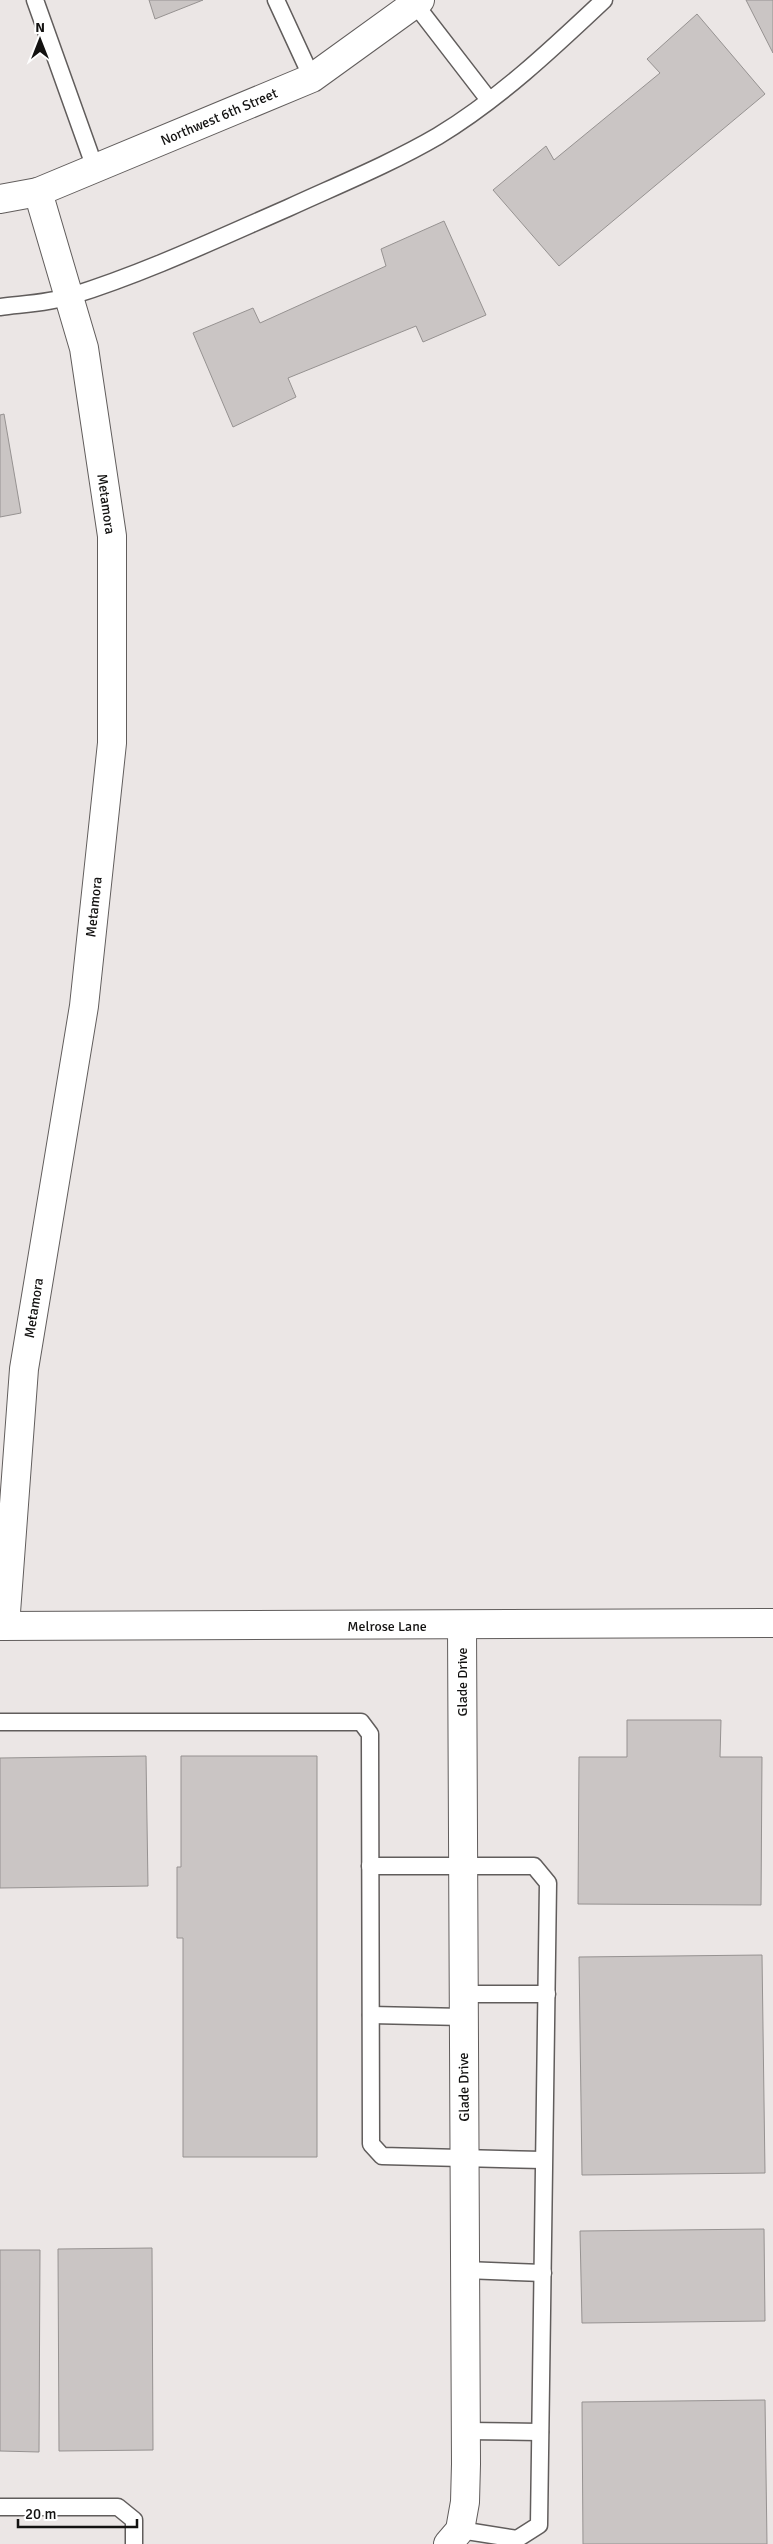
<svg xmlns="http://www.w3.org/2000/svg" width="773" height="2544" font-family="Signika,sans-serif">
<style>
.building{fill:#cac5c4;stroke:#969291}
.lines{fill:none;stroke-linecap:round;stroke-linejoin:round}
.service-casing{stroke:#615d5c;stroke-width:19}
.minor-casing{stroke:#615d5c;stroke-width:30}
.tertiary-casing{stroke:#615d5c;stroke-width:30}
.service{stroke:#fff;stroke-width:16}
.minor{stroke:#fff;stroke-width:28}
.tertiary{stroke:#fff;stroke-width:28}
.labels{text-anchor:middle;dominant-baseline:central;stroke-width:5;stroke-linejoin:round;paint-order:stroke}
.street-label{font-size:14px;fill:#131211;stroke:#fff}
</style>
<rect width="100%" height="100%" fill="#ebe6e5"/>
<!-- building -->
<g class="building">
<polygon points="149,0 203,0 155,19"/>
<polygon points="746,0 773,0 773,53"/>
<polygon points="697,14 765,94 559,266 493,190 546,146 554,160 660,73 647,59"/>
<polygon points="444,221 486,315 423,342 416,326 288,378 296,397 233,427 193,333 253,308 260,323 386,266 381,249"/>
<polygon points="4,414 21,513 0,517 0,415"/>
<polygon points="627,1720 721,1720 720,1757 762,1757 761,1905 578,1904 579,1757 627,1757"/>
<polygon points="146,1756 148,1886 0,1888 0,1758"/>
<polygon points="181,1756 317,1756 317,2157 183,2157 183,1938 177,1938 177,1867 181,1867"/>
<polygon points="762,1955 765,2173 582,2175 579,1957"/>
<polygon points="764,2229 765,2321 582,2323 580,2231"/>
<polygon points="152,2248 153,2450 59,2451 58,2249"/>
<polygon points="0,2250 40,2250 39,2452 0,2451"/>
<polygon points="765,2400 767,2544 583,2544 582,2402"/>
</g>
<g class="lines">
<defs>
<g id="service">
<polyline points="35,0 95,168"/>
<polyline points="276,0 312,78"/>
<polyline points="415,4 489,100"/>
<path d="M0,307C23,304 49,303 71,296C145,273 217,239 288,208C338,185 390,164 438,136C499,99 552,49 604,0"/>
<polyline points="0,1722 361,1722 370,1734 371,2144 382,2156 543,2160"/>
<polyline points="370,1866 534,1866 548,1883 539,2525 517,2539 460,2530"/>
<polyline points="463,1994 547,1994"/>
<polyline points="371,2015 463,2017"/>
<polyline points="465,2270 543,2273"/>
<polyline points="466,2431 540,2432"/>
<polyline points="0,2507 118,2507 134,2520 134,2544"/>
</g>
<g id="minor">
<polyline points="0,199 38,192 312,78 420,0"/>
<polyline points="5,1626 24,1369 84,1006 112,743 112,536 84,348 38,192"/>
<polyline points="448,2544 460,2530 465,2502 466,2464 462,1626"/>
</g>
<polyline id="tertiary" points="0,1626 773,1623"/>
</defs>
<!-- service casing -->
<use href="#service" class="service-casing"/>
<!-- minor casing -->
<use href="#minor" class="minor-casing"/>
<!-- tertiary casing -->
<use href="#tertiary" class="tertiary-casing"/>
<!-- service -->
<use href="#service" class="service"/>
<!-- minor -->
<use href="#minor" class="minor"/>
<!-- tertiary -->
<use href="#tertiary" class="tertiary"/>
</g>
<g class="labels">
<!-- street labels -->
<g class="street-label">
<text transform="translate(219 117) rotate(-23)">Northwest 6th Street</text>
<text transform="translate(106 504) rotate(82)">Metamora</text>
<text transform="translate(94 907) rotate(-84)">Metamora</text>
<text transform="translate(34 1308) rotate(-81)">Metamora</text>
<text x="387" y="1626">Melrose Lane</text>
<text transform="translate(462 1682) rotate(-90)">Glade Drive</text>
<text transform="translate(464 2087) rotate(-91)">Glade Drive</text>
</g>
</g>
<!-- north arrow -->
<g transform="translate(40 40)" stroke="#ffffff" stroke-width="4" paint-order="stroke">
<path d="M0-4L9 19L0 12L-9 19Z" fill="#131211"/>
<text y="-8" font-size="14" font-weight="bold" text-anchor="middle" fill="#131211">N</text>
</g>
<!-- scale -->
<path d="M18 2519v8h119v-8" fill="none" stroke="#131211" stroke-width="2.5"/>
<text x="25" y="2519" font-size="15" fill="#131211" stroke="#ffffff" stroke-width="4" paint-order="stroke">20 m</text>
</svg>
